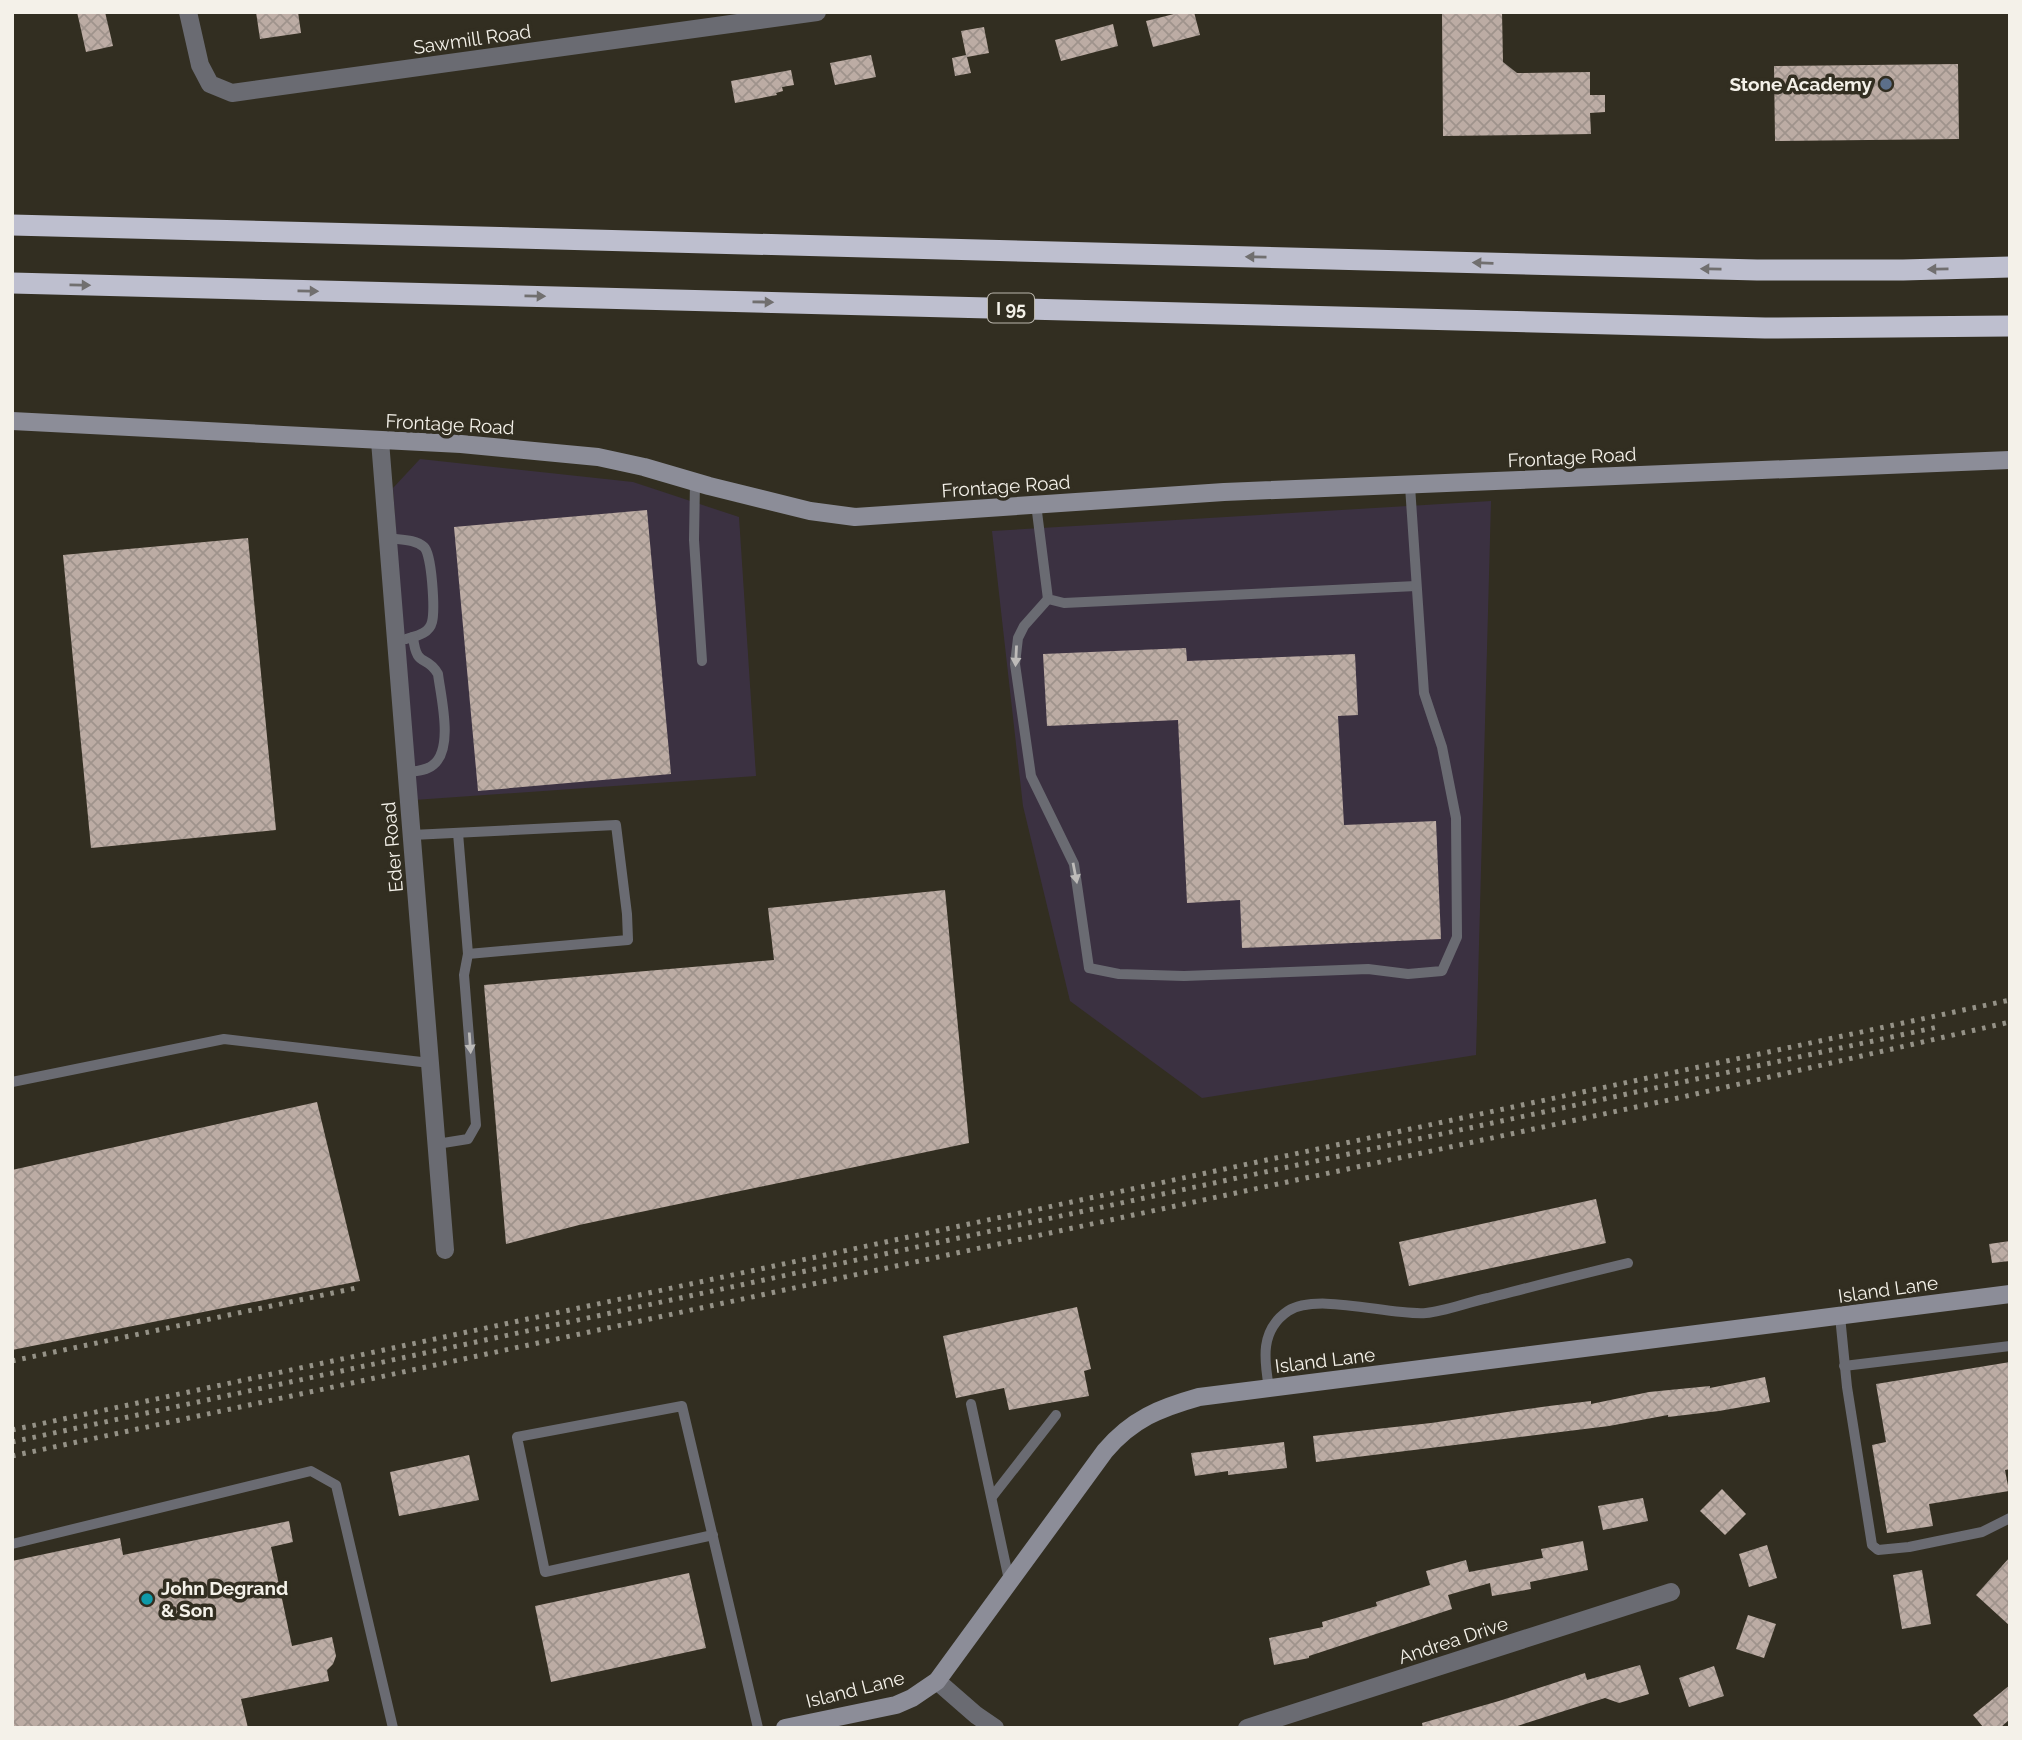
<svg xmlns="http://www.w3.org/2000/svg" width="2022" height="1740" font-family="Raleway,sans-serif">
<style>
.industrial{fill:#3b3141}
.building{fill:url(#building-cross-hatch)}
.lines{fill:none;stroke-linecap:round;stroke-linejoin:round}
.lane{stroke:#6a6b72;stroke-width:10}
.street{stroke:#6a6b72;stroke-width:18}
.secondary{stroke:#8c8d98;stroke-width:18}
.highway{stroke:#bebfcf;stroke-width:21}
.rail{stroke:#959287;stroke-width:5;stroke-dasharray:3.5 7;stroke-linecap:butt}
.oneway{fill:#716f6f}
.oneway2{fill:#bdbbb9}
.service-dot{fill:#5c6f8a;stroke:#322e21;stroke-width:2.5}
.culture-dot{fill:#0f9aa8;stroke:#322e21;stroke-width:2.5}
.labels{text-anchor:middle;dominant-baseline:central;stroke-width:7;stroke-linejoin:round;paint-order:stroke}
.shield{fill:#322e21;stroke:#bab6ad;stroke-width:2}
.shield-label{font-size:18px;font-weight:bold;fill:#f4f1e9}
.street-label{font-size:19px;fill:#f4f1e9;stroke:#322e21}
.poi-label{font-size:19px;font-weight:bold;fill:#f4f1e9;stroke:#322e21;text-anchor:end}
</style>
<defs>
<pattern id="building-cross-hatch" width="8" height="8" patternUnits="userSpaceOnUse" patternTransform="scale(1.75)"><rect width="8" height="8" fill="#bcaca4"/><path d="M0 0l8 8M0 8l8-8" fill="none" stroke="#9f938c"/></pattern>
</defs>
<rect width="100%" height="100%" fill="#322e21"/>
<!-- industrial -->
<g class="industrial">
<polygon points="420,459 633,482 739,517 756,776 414,800 393,488"/>
<polygon points="1491,501 1476,1055 1202,1098 1070,1001 1023,806 992,531"/>
</g>
<!-- building -->
<g class="building">
<polygon points="77,12 105,12 113,46 86,52"/>
<polygon points="256,12 298,12 301,33 260,39"/>
<polygon points="1182,12 1194,12 1200,35 1153,47 1146,21"/>
<polygon points="1442,12 1502,12 1503,62 1517,73 1590,72 1590,95 1605,95 1605,112 1590,113 1591,134 1443,136"/>
<polygon points="1113,24 1118,46 1061,61 1055,40"/>
<polygon points="984,27 989,53 967,57 971,73 955,76 952,58 966,55 961,31"/>
<polygon points="871,55 876,77 835,85 830,63"/>
<polygon points="1958,64 1959,139 1775,141 1774,66"/>
<polygon points="791,70 794,85 782,87 783,91 776,93 777,95 735,103 731,81"/>
<polygon points="647,510 671,774 478,791 454,527"/>
<polygon points="248,538 276,830 91,848 63,555"/>
<polygon points="1186,648 1187,661 1355,654 1358,715 1338,716 1344,825 1436,821 1441,939 1242,948 1240,900 1187,903 1178,720 1047,726 1043,654"/>
<polygon points="945,890 969,1143 579,1225 506,1244 484,985 774,960 768,908"/>
<polygon points="317,1102 360,1281 12,1350 12,1170"/>
<polygon points="1596,1199 1606,1243 1409,1286 1399,1242"/>
<polygon points="2010,1241 2010,1261 1992,1263 1989,1244"/>
<polygon points="1077,1307 1091,1369 1084,1371 1089,1396 1009,1410 1004,1388 956,1398 943,1336"/>
<polygon points="2010,1362 2010,1469 2005,1470 2009,1491 1929,1504 1933,1526 1887,1533 1872,1445 1886,1442 1876,1384"/>
<polygon points="1765,1377 1770,1402 1719,1411 1668,1417 1668,1415 1609,1426 1316,1462 1313,1436 1431,1423 1549,1406 1591,1401 1591,1404 1649,1392 1710,1386 1710,1388"/>
<polygon points="1284,1442 1287,1468 1228,1475 1228,1471 1195,1476 1191,1453"/>
<polygon points="469,1455 479,1500 399,1516 390,1472"/>
<polygon points="1722,1489 1746,1514 1725,1535 1700,1511"/>
<polygon points="1643,1498 1648,1521 1603,1530 1598,1506"/>
<polygon points="289,1521 293,1542 271,1547 292,1646 332,1637 336,1656 333,1664 327,1670 329,1681 241,1699 248,1728 12,1728 12,1561 120,1538 123,1555"/>
<polygon points="1583,1541 1588,1570 1530,1582 1531,1589 1492,1596 1490,1583 1448,1595 1452,1609 1309,1656 1309,1658 1274,1665 1269,1638 1323,1627 1322,1622 1377,1606 1376,1602 1430,1585 1426,1571 1466,1560 1469,1572 1543,1558 1541,1549"/>
<polygon points="1767,1545 1777,1578 1749,1587 1739,1554"/>
<polygon points="2010,1557 2010,1626 1976,1595"/>
<polygon points="1922,1570 1931,1624 1902,1629 1893,1575"/>
<polygon points="689,1573 706,1648 551,1682 535,1606"/>
<polygon points="1748,1615 1776,1624 1764,1658 1736,1649"/>
<polygon points="1640,1665 1649,1694 1619,1703 1605,1698 1511,1728 1423,1728 1422,1723 1499,1701 1585,1673 1587,1680"/>
<polygon points="1714,1666 1724,1696 1689,1707 1679,1678"/>
<polygon points="2010,1685 2010,1719 2000,1728 1984,1728 1973,1715"/>
</g>
<g class="lines">
<!-- lane -->
<g class="lane">
<polyline points="695,482 694,540 702,661"/>
<polyline points="1036,504 1048,599 1064,603 1416,586"/>
<path d="M388,538C400,540 415,539 424,547C432,554 435,610 432,622C429,634 416,636 406,639"/>
<polyline points="1048,599 1024,626 1018,638 1015,664 1031,776 1074,864 1089,968 1119,974 1184,976 1368,969 1408,974 1442,971 1457,937 1456,818 1442,747 1424,693 1410,486"/>
<path d="M407,772C416,771 426,771 433,765C454,749 441,698 438,674C426,653 417,670 413,637"/>
<polyline points="458,833 468,954"/>
<polyline points="412,835 616,825 627,914 628,940 468,954 464,975 476,1125 468,1139 437,1144"/>
<polyline points="12,1082 224,1039 430,1063"/>
<polyline points="1840,1316 1847,1387 1872,1545 1878,1550 1909,1547 1982,1532 2010,1518"/>
<polyline points="1844,1366 2010,1346"/>
<path d="M1269,1388C1264,1359 1260,1330 1288,1311C1317,1292 1391,1316 1426,1313C1446,1311 1468,1302 1488,1298C1535,1286 1581,1274 1628,1263"/>
<polyline points="971,1404 1009,1580"/>
<polyline points="992,1497 1056,1415"/>
<polyline points="713,1535 545,1572 517,1437 682,1406 758,1728"/>
<polyline points="12,1544 311,1471 336,1485 393,1728"/>
</g>
<!-- street -->
<g class="street">
<polyline points="188,12 200,65 210,84 232,93 817,12"/>
<polyline points="380,441 445,1250"/>
<polyline points="937,1681 976,1715 995,1728"/>
<polyline points="1247,1728 1671,1592"/>
</g>
<!-- secondary -->
<g class="secondary">
<polyline points="12,421 461,444 598,457 644,467 709,486 810,511 855,517 1224,492 2010,460"/>
<path d="M785,1728L896,1705L912,1698L937,1681L1105,1451C1132,1419 1160,1408 1199,1397L2010,1294"/>
</g>
<!-- highway -->
<g class="highway">
<polyline points="12,225 1757,270 1903,270 2010,267"/>
<polyline points="12,283 1765,328 2010,326"/>
</g>
<!-- rail -->
<g class="rail">
<polyline points="12,1361 356,1288"/>
<polyline points="12,1430 2010,1000"/>
<polyline points="12,1442 1938,1027"/>
<polyline points="12,1456 1678,1098 2010,1022"/>
</g>
</g>
<!-- one-way arrows -->
<defs><path id="oneway-solid" d="M-6-.8H1V-3.2L6.5 0L1 3.2V.8H-6Z" transform="scale(1.75)"/></defs>
<g class="oneway">
<use href="#oneway-solid" transform="translate(1256 257) rotate(-179)"/>
<use href="#oneway-solid" transform="translate(1483 263) rotate(-178)"/>
<use href="#oneway-solid" transform="translate(1711 269) rotate(-179)"/>
<use href="#oneway-solid" transform="translate(1938 269) rotate(179)"/>
<use href="#oneway-solid" transform="translate(80 285) rotate(1)"/>
<use href="#oneway-solid" transform="translate(308 291) rotate(1)"/>
<use href="#oneway-solid" transform="translate(535 296) rotate(1)"/>
<use href="#oneway-solid" transform="translate(763 302) rotate(1)"/>
</g>
<g class="oneway2">
<use href="#oneway-solid" transform="translate(1016 656) rotate(93)"/>
<use href="#oneway-solid" transform="translate(1075 873) rotate(79)"/>
<use href="#oneway-solid" transform="translate(470 1043) rotate(86)"/>
</g>
<!-- markers -->
<circle class="service-dot" cx="1886" cy="84" r="7"/>
<circle class="culture-dot" cx="147" cy="1599" r="7"/>
<g class="labels">
<!-- shield labels -->
<rect class="shield" x="988" y="293.5" width="46" height="29" rx="5"/>
<g class="shield-label">
<text x="1011" y="308">I 95</text>
</g>
<!-- street labels -->
<g class="street-label">
<text transform="translate(472 39) rotate(-8)">Sawmill Road</text>
<text transform="translate(450 424) rotate(3)">Frontage Road</text>
<text transform="translate(1572 457) rotate(-3)">Frontage Road</text>
<text transform="translate(1006 486) rotate(-4)">Frontage Road</text>
<text transform="translate(392 847) rotate(-95)">Eder Road</text>
<text transform="translate(1888 1289) rotate(-8)">Island Lane</text>
<text transform="translate(1325 1360) rotate(-7)">Island Lane</text>
<text transform="translate(1453 1640) rotate(-18)">Andrea Drive</text>
<text transform="translate(855 1689) rotate(-14)">Island Lane</text>
</g>
<!-- poi labels -->
<g class="poi-label">
<text x="1872" y="84">Stone Academy</text>
<text x="161" y="1588" text-anchor="start">John Degrand<tspan x="161" dy="22">&amp; Son</tspan></text>
</g>
</g>
<!-- border -->
<rect width="2022" height="1740" fill="none" stroke="#f4f1e9" stroke-width="28"/>
</svg>
